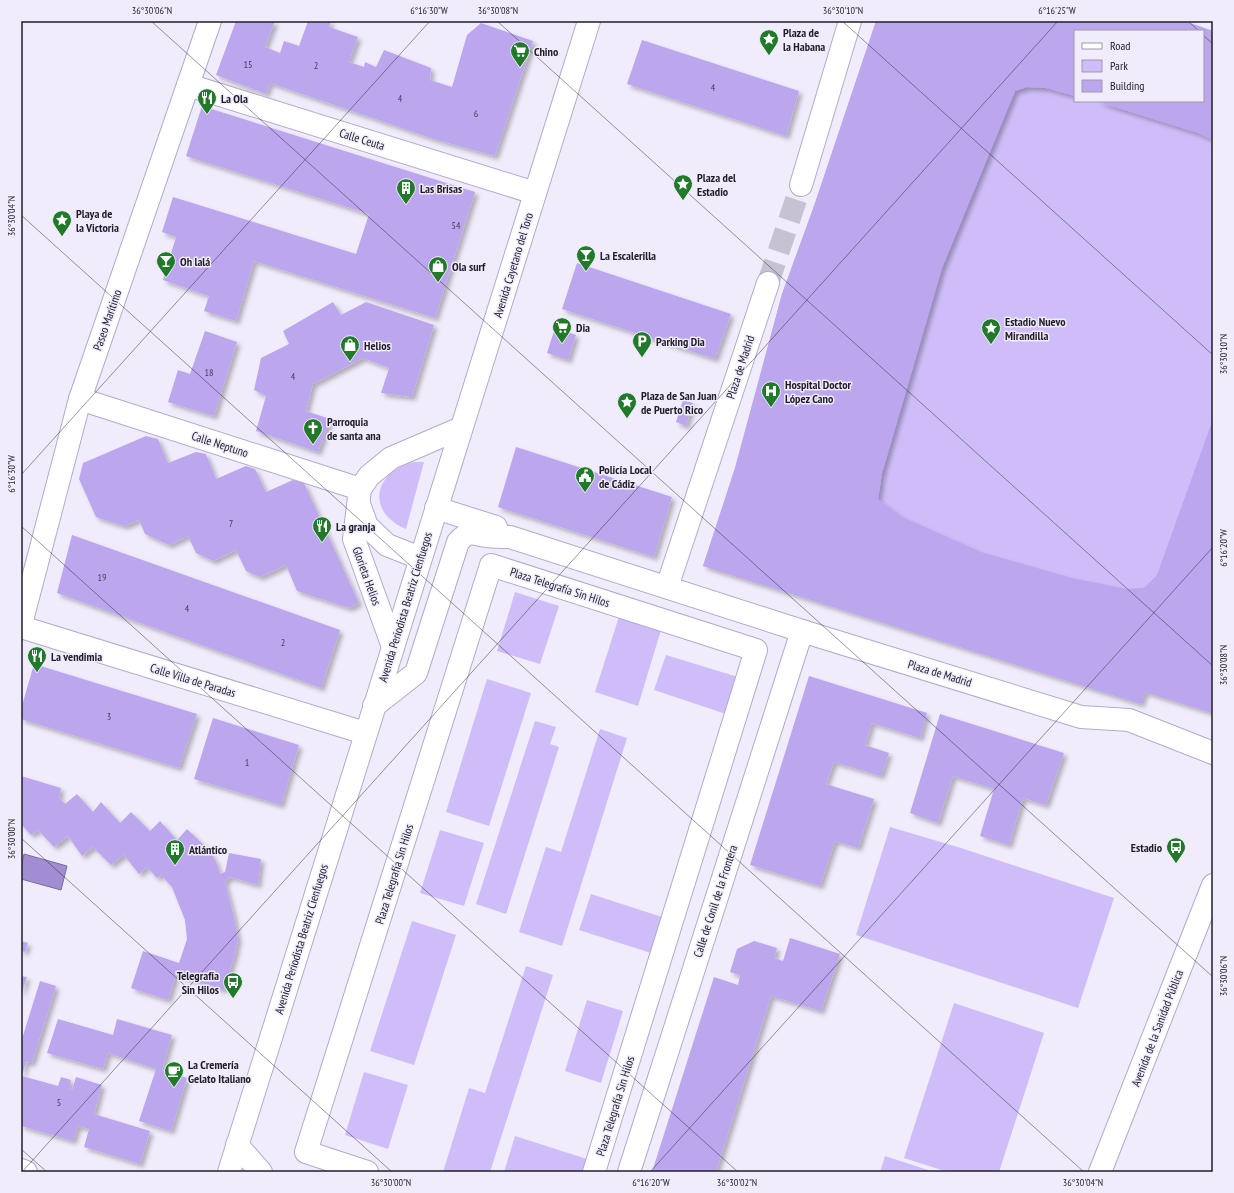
<svg xmlns="http://www.w3.org/2000/svg" width="1234" height="1193" font-family="'PT Sans Narrow',sans-serif">
<style>
.green{fill:#cfbdf9;fill-rule:evenodd}
.water{fill:#a38dd2;stroke:#7c6b9f}
.building{fill:#bca6ed;filter:url(#shadow)}
.lines{fill:none;stroke-linecap:round;stroke-linejoin:round}
.minor-tunnel{stroke:#c6c2d1;stroke-width:22;stroke-dasharray:22 11;stroke-linecap:butt}
.minor-casing{stroke:#b3aacb;stroke-width:24}
.major-casing{stroke:#b3aacb;stroke-width:24}
.minor{stroke:#fff;stroke-width:22}
.major{stroke:#fff;stroke-width:22}
.ticks{fill:none;stroke:#201c29;stroke-width:1;stroke-opacity:0.45}
.labels{text-anchor:middle;dominant-baseline:central;stroke-width:3;stroke-linejoin:round;paint-order:stroke}
.number-label{font-size:10px;fill:#473e5a}
.poi-label{font-size:12px;font-weight:bold;fill:#201c29;stroke:#f0ecfb;text-anchor:start}
.street-label{font-size:12px;fill:#201c29;stroke:#f0ecfb}
.neatline{fill:none;stroke:#201c29;stroke-width:1.5}
.ticks-label{font-size:10px;text-anchor:middle;fill:#201c29}
</style>
<defs>
<filter id="shadow"><feDropShadow dx="3.5" dy="3.5" stdDeviation="2" flood-color="#0004"/></filter>
</defs>
<rect width="100%" height="100%" fill="#f0ecfb"/>
<!-- green -->
<g class="green">
<path d="M876,21H1184L1213,31L1212,713L1145,692L1141,704L703,566L735,468L782,294L814,206ZM1075,31H1203V101H1075Z"/>
<path d="M414,462H424L406,529C365,512 374,471 414,462Z"/>
<polygon points="515,592 559,606 540,664 497,651"/>
<polygon points="622,607 664,620 638,706 595,692"/>
<polygon points="666,655 738,677 726,714 654,690"/>
<polygon points="487,679 531,693 489,826 446,812"/>
<polygon points="535,721 556,727 550,744 559,747 506,914 476,904"/>
<polygon points="600,729 627,738 562,946 519,932 546,847 561,852"/>
<polygon points="890,827 961,848 1114,898 1078,1008 856,935"/>
<polygon points="440,830 484,843 464,906 420,893"/>
<polygon points="591,894 662,917 651,953 579,930"/>
<polygon points="412,921 456,935 414,1065 370,1051"/>
<polygon points="526,966 553,975 490,1172 443,1172 469,1088 485,1093"/>
<polygon points="587,1000 623,1011 601,1083 565,1071"/>
<polygon points="954,1003 1044,1033 999,1172 948,1172 904,1158"/>
<polygon points="364,1072 408,1085 388,1149 345,1135"/>
<polygon points="515,1136 587,1159 583,1172 504,1172"/>
<polygon points="885,1156 934,1172 880,1172"/>
</g>
<!-- water -->
<polygon class="water" points="24,854 67,866 61,890 21,879 21,867"/>
<!-- building -->
<g class="building">
<polygon points="236,21 275,21 265,47 280,53 284,41 299,46 308,21 331,21 329,27 358,37 349,62 364,67 365,62 376,67 384,50 431,68 430,80 452,87 467,35 481,23 533,41 495,156 434,139 270,83 266,94 216,75"/>
<polygon points="876,21 1184,21 1213,31 1213,140 1198,133 1096,101 1203,101 1203,31 1075,31 1075,96 1046,88 1027,87 1015,91 942,268 882,473 878,499 900,516 981,552 1072,578 1127,589 1144,588 1157,575 1213,419 1212,713 1145,692 1141,704 703,566 735,468 782,294 814,206"/>
<polygon points="642,40 799,91 786,136 627,84"/>
<polygon points="202,106 475,192 435,318 254,261 236,321 204,311 209,296 163,280 176,237 162,232 173,197 356,254 369,214 186,156"/>
<polygon points="577,263 731,314 715,359 562,309"/>
<polygon points="333,302 341,315 366,302 434,325 412,397 381,393 389,368 363,358 313,384 306,411 330,419 318,452 256,431 266,396 254,390 261,358 289,344 283,331"/>
<polygon points="555,328 576,335 568,360 547,353"/>
<polygon points="205,331 237,342 214,416 168,402 178,370 190,374"/>
<polygon points="683,400 693,403 686,426 676,422"/>
<polygon points="146,436 158,439 168,463 196,452 206,454 216,479 246,466 255,469 266,492 293,480 304,483 359,603 349,608 297,591 286,565 260,577 246,571 236,550 213,561 196,553 188,536 169,545 145,534 139,520 124,526 96,517 79,479 83,463"/>
<polygon points="516,447 672,497 654,557 498,507"/>
<polygon points="72,535 340,630 321,688 57,593"/>
<polygon points="34,664 197,714 179,768 21,719 21,709"/>
<polygon points="809,676 927,713 920,738 872,723 865,745 889,753 881,776 834,762 826,784 874,799 858,848 835,841 820,886 750,865"/>
<polygon points="940,714 1064,753 1046,805 1023,798 1009,845 980,836 994,789 953,776 938,823 910,813"/>
<polygon points="213,718 299,745 281,805 194,779"/>
<polygon points="21,776 61,788 59,797 65,804 77,794 93,812 101,802 120,823 131,812 150,831 160,821 177,840 187,829 210,851 216,862 220,874 225,872 229,853 261,859 258,885 230,877 225,882 234,917 238,939 235,954 224,990 176,975 168,1000 131,988 143,951 179,963 187,939 185,920 172,887 161,875 157,878 147,867 139,874 124,855 111,865 93,847 82,856 68,836 54,847 38,830 31,835 21,824"/>
<polygon points="790,938 840,954 821,1011 771,996 716,1172 652,1172 714,977 738,985 740,975 730,972 737,949 754,941 777,948 774,958 783,961"/>
<polygon points="21,941 28,943 25,952 21,951"/>
<polygon points="21,976 27,977 21,995"/>
<polygon points="40,981 56,986 32,1063 26,1062 22,1076 58,1086 61,1077 71,1080 69,1090 72,1090 76,1077 102,1085 94,1114 150,1131 140,1164 84,1147 89,1129 78,1126 73,1141 21,1126 21,1042"/>
<polygon points="58,1019 113,1035 117,1019 172,1035 162,1070 187,1078 171,1131 139,1121 156,1069 108,1053 103,1069 47,1053"/>
</g>
<g class="lines">
<!-- minor-tunnel -->
<polyline class="minor-tunnel" points="768,283 801,185"/>
<defs>
<g id="minor">
<polyline points="188,85 535,193"/>
<polyline points="801,185 850,21"/>
<polyline points="80,399 360,489"/>
<polyline points="359,504 367,526 387,545 420,558"/>
<polyline points="436,508 496,527"/>
<polyline points="667,587 768,283"/>
<polyline points="21,624 80,399 210,21"/>
<polyline points="21,627 365,733"/>
<polyline points="393,647 354,539 360,489 369,476 391,458 461,428"/>
<path d="M374,706L416,673L458,542C471,528 473,535 487,536C495,537 502,537 510,537L802,631L1081,717L1129,720L1213,753"/>
<polyline points="237,1145 261,1172"/>
<polyline points="21,1170 26,1172"/>
<polyline points="367,1172 306,1152 491,565 756,650 594,1172"/>
<polyline points="629,1172 802,631"/>
</g>
<g id="major">
<polyline points="229,1172 589,21"/>
<polyline points="1100,1172 1213,885"/>
</g>
</defs>
<!-- minor casing -->
<use href="#minor" class="minor-casing"/>
<!-- major casing -->
<use href="#major" class="major-casing"/>
<!-- minor -->
<use href="#minor" class="minor"/>
<!-- major -->
<use href="#major" class="major"/>
</g>
<!-- ticks -->
<path class="ticks" d="M151,21L1213,977M497,21L1213,666M842,21L1213,355M1188,21L1199,31M1203,35L1213,44M21,215L1084,1172M21,475L430,21M21,526L738,1172M21,838L392,1172M21,1149L47,1172M22,1172L1058,21M650,1172L1213,547"/>
<!-- icons -->
<defs>
<symbol id="sight-pin" viewBox="-11 -11 22 30"><path d="M0 17L-7.5 6A9.5 9.5 0 1 1 7.5 6Z" fill="#207a29" stroke="#f0ecfb"/><path d="M0-6L1.8-2.2L6-1.7L2.9 1.2L3.7 5.4L0 3.3L-3.7 5.4L-2.9 1.2L-6-1.7L-1.8-2.2Z" fill="#fff"/></symbol>
<symbol id="supermarket-pin" viewBox="-11 -11 22 30"><path d="M0 17L-7.5 6A9.5 9.5 0 1 1 7.5 6Z" fill="#207a29" stroke="#f0ecfb"/><path d="M-6-5.5h2.5l.6 2H6L4.5 2H-2.5L-4.4-4H-6ZM-1.5 3.2a1.3 1.3 0 1 0 .1 0ZM3 3.2a1.3 1.3 0 1 0 .1 0Z" fill="#fff"/></symbol>
<symbol id="restaurant-pin" viewBox="-11 -11 22 30"><path d="M0 17L-7.5 6A9.5 9.5 0 1 1 7.5 6Z" fill="#207a29" stroke="#f0ecfb"/><path d="M-5-6h1v4h1v-4h1v4h1v-4h1v5L-1.5 .5V6h-2V.5L-5-1ZM5-6V6H3V1.5H1.5Q1.5-4 5-6Z" fill="#fff"/></symbol>
<symbol id="building-pin" viewBox="-11 -11 22 30"><path d="M0 17L-7.5 6A9.5 9.5 0 1 1 7.5 6Z" fill="#207a29" stroke="#f0ecfb"/><path d="M-4-6H4V6H1V3H-1V6H-4ZM-2.5-4.3h1.7v1.8h-1.7ZM.8-4.3h1.7v1.8H.8ZM-2.5-1h1.7V.8h-1.7ZM.8-1h1.7V.8H.8Z" fill="#fff"/></symbol>
<symbol id="bar-pin" viewBox="-11 -11 22 30"><path d="M0 17L-7.5 6A9.5 9.5 0 1 1 7.5 6Z" fill="#207a29" stroke="#f0ecfb"/><path d="M-6-5H6L.8 .8V4.5H3.5V6h-7V4.5H-.8V.8Z" fill="#fff"/></symbol>
<symbol id="shop-pin" viewBox="-11 -11 22 30"><path d="M0 17L-7.5 6A9.5 9.5 0 1 1 7.5 6Z" fill="#207a29" stroke="#f0ecfb"/><path d="M-5-2.5h2.3a2.7 3.5 0 0 1 5.4 0H5L5.5 6h-11ZM-1.5-2.5h3a1.5 2.3 0 0 0-3 0Z" fill="#fff"/></symbol>
<symbol id="parking-pin" viewBox="-11 -11 22 30"><path d="M0 17L-7.5 6A9.5 9.5 0 1 1 7.5 6Z" fill="#207a29" stroke="#f0ecfb"/><path d="M-3.5-5.5H1a3.5 3.5 0 0 1 0 7H-1V5.5H-3.5ZM-1-3.4V-.6H.8a1.4 1.4 0 0 0 0-2.8Z" fill="#fff"/></symbol>
<symbol id="hospital-pin" viewBox="-11 -11 22 30"><path d="M0 17L-7.5 6A9.5 9.5 0 1 1 7.5 6Z" fill="#207a29" stroke="#f0ecfb"/><path d="M-5-5h3v3.5h4V-5h3V5h-3V1.5h-4V5h-3Z" fill="#fff"/></symbol>
<symbol id="church-pin" viewBox="-11 -11 22 30"><path d="M0 17L-7.5 6A9.5 9.5 0 1 1 7.5 6Z" fill="#207a29" stroke="#f0ecfb"/><path d="M-1.2-6h2.4v3.5h3.3v2.4h-3.3V6h-2.4V-.1h-3.3v-2.4h3.3Z" fill="#fff"/></symbol>
<symbol id="civic-pin" viewBox="-11 -11 22 30"><path d="M0 17L-7.5 6A9.5 9.5 0 1 1 7.5 6Z" fill="#207a29" stroke="#f0ecfb"/><path d="M-.6-6.5H3V-4.5H.6V-3L4-1V1h2V6H-6V1h2V-1L-.6-3ZM-1.2 2.5V6h2.4V2.5Z" fill="#fff"/></symbol>
<symbol id="bus-pin" viewBox="-11 -11 22 30"><path d="M0 17L-7.5 6A9.5 9.5 0 1 1 7.5 6Z" fill="#207a29" stroke="#f0ecfb"/><path d="M-5-6H5V4H4V6H2V4H-2V6H-4V4H-5ZM-3.5-4V0h7V-4ZM-3.5 1.2v1.5H-2V1.2ZM2 1.2v1.5H3.5V1.2Z" fill="#fff"/></symbol>
<symbol id="cafe-pin" viewBox="-11 -11 22 30"><path d="M0 17L-7.5 6A9.5 9.5 0 1 1 7.5 6Z" fill="#207a29" stroke="#f0ecfb"/><path d="M-5.5-4.5H6V0H3Q3 3.5 0 3.5H-2.5Q-5.5 3.5-5.5 0ZM3-3.2v2h1.7v-2ZM-6 4.5H4V6H-6Z" fill="#fff"/></symbol>
</defs>
<g fill-rule="evenodd">
<use href="#sight-pin" x="758" y="28" width="22" height="30"/>
<use href="#supermarket-pin" x="509" y="40" width="22" height="30"/>
<use href="#restaurant-pin" x="196" y="87" width="22" height="30"/>
<use href="#sight-pin" x="672" y="173" width="22" height="30"/>
<use href="#building-pin" x="395" y="177" width="22" height="30"/>
<use href="#sight-pin" x="51" y="209" width="22" height="30"/>
<use href="#bar-pin" x="575" y="244" width="22" height="30"/>
<use href="#bar-pin" x="155" y="250" width="22" height="30"/>
<use href="#shop-pin" x="427" y="255" width="22" height="30"/>
<use href="#supermarket-pin" x="551" y="316" width="22" height="30"/>
<use href="#sight-pin" x="980" y="317" width="22" height="30"/>
<use href="#parking-pin" x="631" y="330" width="22" height="30"/>
<use href="#shop-pin" x="339" y="334" width="22" height="30"/>
<use href="#hospital-pin" x="760" y="380" width="22" height="30"/>
<use href="#sight-pin" x="616" y="391" width="22" height="30"/>
<use href="#church-pin" x="302" y="417" width="22" height="30"/>
<use href="#civic-pin" x="574" y="465" width="22" height="30"/>
<use href="#restaurant-pin" x="311" y="515" width="22" height="30"/>
<use href="#restaurant-pin" x="26" y="645" width="22" height="30"/>
<use href="#bus-pin" x="1165" y="836" width="22" height="30"/>
<use href="#building-pin" x="164" y="838" width="22" height="30"/>
<use href="#bus-pin" x="222" y="971" width="22" height="30"/>
<use href="#cafe-pin" x="163" y="1060" width="22" height="30"/>
</g>
<g class="labels">
<!-- number labels -->
<g class="number-label">
<text x="248" y="64">15</text>
<text x="316" y="65">2</text>
<text x="713" y="87">4</text>
<text x="400" y="98">4</text>
<text x="476" y="113">6</text>
<text x="456" y="225">54</text>
<text x="209" y="372">18</text>
<text x="293" y="376">4</text>
<text x="231" y="523">7</text>
<text x="102" y="577">19</text>
<text x="187" y="608">4</text>
<text x="283" y="642">2</text>
<text x="109" y="716">3</text>
<text x="247" y="762">1</text>
<text x="59" y="1102">5</text>
</g>
<!-- poi labels -->
<g class="poi-label">
<text x="783" y="32">Plaza de<tspan x="783" dy="14">la Habana</tspan></text>
<text x="534" y="51">Chino</text>
<text x="221" y="98">La Ola</text>
<text x="697" y="177">Plaza del<tspan x="697" dy="14">Estadio</tspan></text>
<text x="420" y="188">Las Brisas</text>
<text x="76" y="213">Playa de<tspan x="76" dy="14">la Victoria</tspan></text>
<text x="600" y="255">La Escalerilla</text>
<text x="180" y="261">Oh lalá</text>
<text x="452" y="266">Ola surf</text>
<text x="1005" y="321">Estadio Nuevo<tspan x="1005" dy="14">Mirandilla</tspan></text>
<text x="576" y="327">Dia</text>
<text x="656" y="341">Parking Dia</text>
<text x="364" y="345">Helios</text>
<text x="785" y="384">Hospital Doctor<tspan x="785" dy="14">López Cano</tspan></text>
<text x="641" y="395">Plaza de San Juan<tspan x="641" dy="14">de Puerto Rico</tspan></text>
<text x="327" y="421">Parroquia<tspan x="327" dy="14">de santa ana</tspan></text>
<text x="599" y="469">Policía Local<tspan x="599" dy="14">de Cádiz</tspan></text>
<text x="336" y="526">La granja</text>
<text x="51" y="656">La vendimia</text>
<text x="1162" y="847" text-anchor="end">Estadio</text>
<text x="189" y="849">Atlántico</text>
<text x="219" y="975" text-anchor="end">Telegrafía<tspan x="219" dy="14">Sin Hilos</tspan></text>
<text x="188" y="1064">La Cremería<tspan x="188" dy="14">Gelato Italiano</tspan></text>
</g>
<!-- street labels -->
<g class="street-label">
<text transform="translate(362 139) rotate(17)">Calle Ceuta</text>
<text transform="translate(513 265) rotate(-73)">Avenida Cayetano del Toro</text>
<text transform="translate(107 320) rotate(-71)">Paseo Marítimo</text>
<text transform="translate(740 367) rotate(-72)">Plaza de Madrid</text>
<text transform="translate(220 444) rotate(18)">Calle Neptuno</text>
<text transform="translate(367 576) rotate(70)">Glorieta Helios</text>
<text transform="translate(560 587) rotate(18)">Plaza Telegrafía Sin Hilos</text>
<text transform="translate(405 607) rotate(-73)">Avenida Periodista Beatriz Cienfuegos</text>
<text transform="translate(940 673) rotate(17)">Plaza de Madrid</text>
<text transform="translate(193 680) rotate(17)">Calle Villa de Paradas</text>
<text transform="translate(394 874) rotate(-73)">Plaza Telegrafía Sin Hilos</text>
<text transform="translate(715 901) rotate(-72)">Calle de Conil de la Frontera</text>
<text transform="translate(301 939) rotate(-73)">Avenida Periodista Beatriz Cienfuegos</text>
<text transform="translate(1157 1028) rotate(-69)">Avenida de la Sanidad Pública</text>
<text transform="translate(615 1106) rotate(-73)">Plaza Telegrafía Sin Hilos</text>
</g>
</g>
<!-- border -->
<rect width="1234" height="1193" fill="none" stroke="#f0ecfb" stroke-width="44"/>
<!-- legend -->
<rect x="1074" y="30" width="130" height="72" fill="#f0ecfb" stroke="#9d99a7"/>
<rect x="1082" y="43" width="20" height="6" fill="#ffffff" stroke="#9d99a7"/>
<text x="1110" y="50" font-size="12" fill="#201c29">Road</text>
<rect x="1082" y="60" width="20" height="12" fill="#cfbdf9" stroke="#9d99a7"/>
<text x="1110" y="70" font-size="12" fill="#201c29">Park</text>
<rect x="1082" y="80" width="20" height="12" fill="#bca6ed" stroke="#9d99a7"/>
<text x="1110" y="90" font-size="12" fill="#201c29">Building</text>
<rect x="22" y="22" width="1190" height="1149" class="neatline"/>
<g class="ticks-label">
<text x="152" y="14">36°30'06"N</text>
<text x="429" y="14">6°16'30"W</text>
<text x="498" y="14">36°30'08"N</text>
<text x="843" y="14">36°30'10"N</text>
<text x="1057" y="14">6°16'25"W</text>
<text transform="translate(11 216) rotate(-90)" y="4">36°30'04"N</text>
<text transform="translate(1223 354) rotate(-90)" y="4">36°30'10"N</text>
<text transform="translate(11 474) rotate(-90)" y="4">6°16'30"W</text>
<text transform="translate(1223 548) rotate(-90)" y="4">6°16'20"W</text>
<text transform="translate(1223 665) rotate(-90)" y="4">36°30'08"N</text>
<text transform="translate(11 839) rotate(-90)" y="4">36°30'00"N</text>
<text transform="translate(1223 976) rotate(-90)" y="4">36°30'06"N</text>
<text x="391" y="1186">36°30'00"N</text>
<text x="651" y="1186">6°16'20"W</text>
<text x="737" y="1186">36°30'02"N</text>
<text x="1083" y="1186">36°30'04"N</text>
</g>
</svg>
